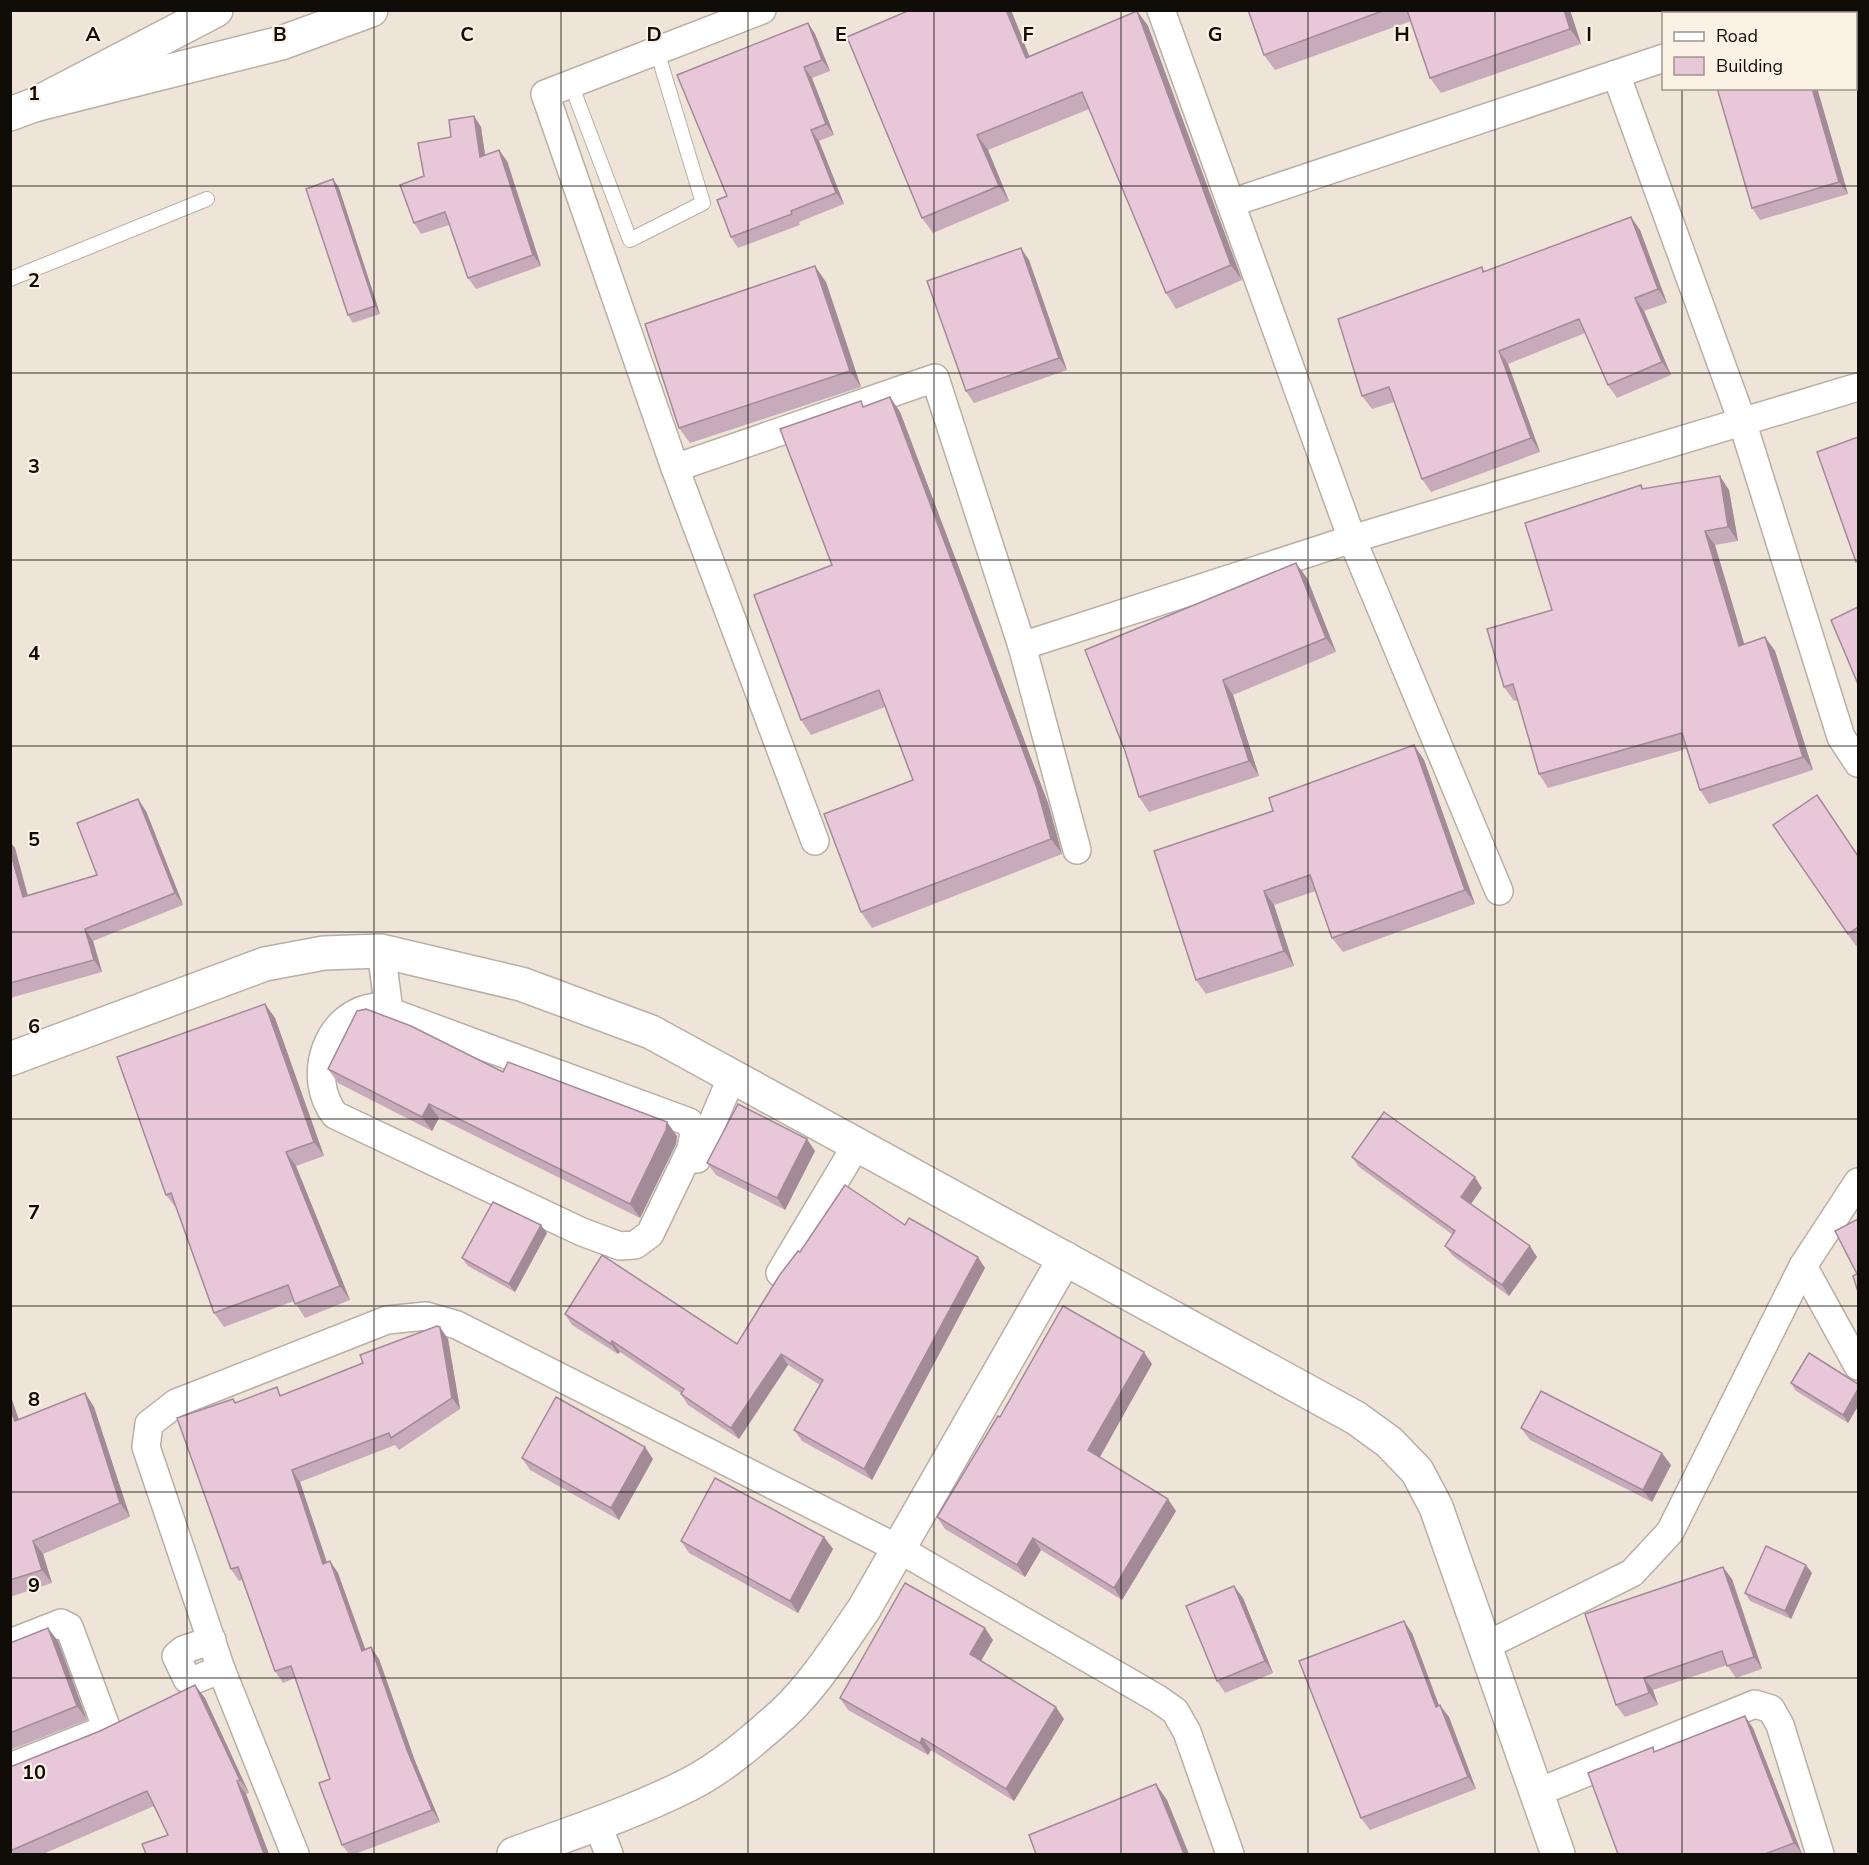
<svg xmlns="http://www.w3.org/2000/svg" width="1869" height="1865" font-family="'Nunito Sans',sans-serif">
<style>
.lines{fill:none;stroke-linecap:round;stroke-linejoin:round}
.service-casing{stroke:#b9afa4;stroke-width:16}
.minor-casing{stroke:#b9afa4;stroke-width:30}
.tertiary-casing{stroke:#b9afa4;stroke-width:36}
.motorway-casing{stroke:#b9afa4;stroke-width:36}
.service{stroke:#fff;stroke-width:14}
.minor{stroke:#fff;stroke-width:27}
.tertiary{stroke:#fff;stroke-width:33}
.motorway{stroke:#fff;stroke-width:33}
.wall{fill:#c8abba}
.shaded-wall{fill:#a28b97}
.building{fill:#e8c7d8;stroke:#a28b97;stroke-width:1.5}
.grid{fill:none;stroke:#100c08;stroke-width:1.5;stroke-opacity:0.55}
.grid-label{font-size:20px;text-anchor:middle;font-weight:bold;fill:#100c08;stroke:#fcf1e5;stroke-width:4.5;stroke-linejoin:round;paint-order:stroke}
</style>
<rect width="100%" height="100%" fill="#efe4d8"/>
<g class="lines">
<defs>
<g id="service">
<polyline points="571,84 630,240 703,203 657,51"/>
<polyline points="10,279 207,199"/>
</g>
<g id="minor">
<polyline points="762,10 545,94 675,468 815,841"/>
<polyline points="1161,10 1352,539 1499,891"/>
<polyline points="1798,14 1807,10"/>
<polyline points="1616,74 1742,421 1841,737 1858,763"/>
<polyline points="1231,203 1664,58"/>
<polyline points="675,468 935,378 1022,646 1352,539 1858,387"/>
<polyline points="1022,646 1077,850"/>
<polyline points="381,951 389,1010"/>
<path d="M377,1007L689,1122L694,1133L691,1149L650,1234L635,1245L620,1246L582,1232L335,1115C305,1077 327,1011 377,1007Z"/>
<polyline points="697,1159 732,1076"/>
<polyline points="1803,1266 1858,1366"/>
<polyline points="780,1273 857,1144"/>
<polyline points="212,1640 183,1650 176,1656 187,1679 192,1681 221,1669"/>
<polyline points="10,1643 61,1623 69,1627 105,1724 103,1730 10,1767"/>
<polyline points="1485,1646 1632,1573 1670,1532 1803,1266 1858,1182"/>
<polyline points="1536,1793 1755,1704 1771,1709 1780,1725 1820,1854"/>
<polyline points="597,1823 609,1854"/>
<polyline points="295,1854 221,1669 146,1447 149,1424 176,1403 387,1320 426,1316 457,1325 899,1549 1158,1699 1175,1711 1187,1732 1230,1854"/>
</g>
<g id="tertiary">
<polyline points="10,1059 265,964 324,953 381,951 521,984 651,1032 1356,1418 1389,1442 1417,1471 1436,1507 1558,1854"/>
<path d="M514,1854C572,1833 632,1813 688,1785C722,1768 755,1739 783,1714C815,1684 839,1645 864,1609L1065,1258"/>
</g>
<g id="motorway">
<polyline points="34,105 281,43 371,10"/>
<polyline points="10,114 34,105 216,10"/>
</g>
</defs>
<!-- service casing -->
<use href="#service" class="service-casing"/>
<!-- minor casing -->
<use href="#minor" class="minor-casing"/>
<!-- tertiary casing -->
<use href="#tertiary" class="tertiary-casing"/>
<!-- motorway casing -->
<use href="#motorway" class="motorway-casing"/>
<!-- service -->
<use href="#service" class="service"/>
<!-- minor -->
<use href="#minor" class="minor"/>
<!-- tertiary -->
<use href="#tertiary" class="tertiary"/>
<!-- motorway -->
<use href="#motorway" class="motorway"/>
</g>
<!-- wall -->
<g class="wall">
<polygon points="910,10 1011,10 1029,56 1137,11 1148,26 1242,280 1176,309 1166,293 1089,109 988,150 1009,201 933,233 922,218"/>
<polygon points="1248,10 1570,10 1581,44 1441,93 1430,78 1411,21 1275,70 1264,55"/>
<polygon points="1858,10 1858,72 1856,73 1856,14"/>
<polygon points="808,23 815,34 830,71 812,78 834,135 819,141 844,204 799,222 800,225 738,248 731,237"/>
<polygon points="1817,88 1848,194 1760,220 1752,208"/>
<polygon points="474,116 481,127 485,155 507,161 541,266 476,289 468,278 449,225 421,234 414,223 424,176 451,137"/>
<polygon points="333,179 339,188 380,314 353,323 348,315"/>
<polygon points="1640,230 1667,303 1644,311 1671,375 1617,398 1608,385 1585,333 1508,364 1540,452 1431,492 1422,479 1394,402 1372,409 1362,396 1482,267 1484,271"/>
<polygon points="1029,260 1067,370 974,403 966,391"/>
<polygon points="826,282 861,387 690,443 679,428"/>
<polygon points="890,397 900,412 1048,803 1062,854 872,928 861,912 913,780 885,707 811,735 801,720 832,565 861,401 864,407"/>
<polygon points="1641,485 1644,489 1729,490 1738,541 1715,545 1744,644 1765,637 1775,651 1813,770 1709,804 1700,790 1686,749 1548,788 1539,774 1518,700 1514,701 1504,687 1552,610"/>
<polygon points="1307,578 1336,652 1233,695 1259,776 1149,812 1139,797 1125,751"/>
<polygon points="1414,745 1424,760 1475,904 1343,952 1332,938 1316,891 1274,905 1294,966 1206,994 1196,980 1273,811"/>
<polygon points="146,811 183,905 93,941 102,972 10,998 10,842 15,848 28,895 97,875"/>
<polygon points="1773,825 1858,855 1858,945 1856,946"/>
<polygon points="265,1004 275,1018 324,1156 296,1166 350,1300 305,1318 294,1301 224,1327 214,1313 177,1209 166,1195"/>
<polygon points="328,1069 503,1072 677,1136 676,1144 640,1218 439,1118 432,1131 338,1083"/>
<polygon points="815,1151 785,1210 716,1175 707,1163"/>
<polygon points="1352,1157 1482,1188 1471,1204 1537,1257 1509,1296 1453,1256 1445,1246 1453,1235 1359,1167"/>
<polygon points="905,1225 985,1268 872,1480 802,1441 794,1430 820,1385 788,1365 739,1439 688,1405 681,1394 681,1393 620,1352 618,1354 572,1325 565,1314 737,1344 800,1252"/>
<polygon points="547,1233 515,1292 468,1266 462,1258"/>
<polygon points="448,1339 460,1409 399,1450 395,1445 300,1482 327,1562 330,1561 338,1573 365,1650 379,1659 415,1761 440,1822 355,1854 349,1854 342,1845 330,1779 295,1678 283,1683 275,1671 242,1580 239,1581 231,1569 233,1399 236,1402 282,1395"/>
<polygon points="1152,1364 1100,1457 1176,1511 1122,1600 1041,1550 1025,1577 945,1529 937,1517 1000,1417"/>
<polygon points="1791,1383 1858,1384 1858,1406 1848,1423 1796,1391"/>
<polygon points="85,1393 94,1407 130,1517 43,1554 52,1583 10,1597 10,1394 19,1420"/>
<polygon points="1521,1428 1671,1465 1652,1502 1530,1440"/>
<polygon points="522,1458 653,1459 619,1520 530,1470"/>
<polygon points="824,1537 833,1549 798,1613 689,1553 681,1541"/>
<polygon points="1812,1573 1791,1619 1750,1601 1745,1593"/>
<polygon points="1732,1579 1762,1669 1736,1678 1727,1665 1653,1690 1658,1705 1625,1717 1616,1705"/>
<polygon points="1243,1598 1273,1673 1225,1693 1217,1681"/>
<polygon points="1412,1633 1439,1706 1449,1717 1476,1789 1370,1830 1361,1818"/>
<polygon points="993,1640 981,1661 1064,1719 1014,1801 931,1750 928,1755 848,1710 840,1698"/>
<polygon points="58,1641 87,1720 10,1750 10,1643"/>
<polygon points="195,1685 205,1698 249,1793 246,1794 269,1854 146,1854 168,1835 154,1806 43,1854 10,1854 10,1767 100,1731"/>
<polygon points="1753,1728 1802,1854 1618,1854 1656,1752"/>
</g>
<!-- shaded-wall -->
<g class="shaded-wall">
<polygon points="1006,10 1011,10 1036,73 1026,58"/>
<polygon points="1564,10 1570,10 1581,44 1570,29"/>
<polygon points="1137,11 1148,26 1242,280 1231,265"/>
<polygon points="808,23 815,34 830,71 822,60"/>
<polygon points="804,67 812,78 834,135 826,124"/>
<polygon points="1812,88 1817,88 1848,194 1839,182"/>
<polygon points="474,116 481,127 487,168 480,157"/>
<polygon points="811,130 819,141 844,204 836,193"/>
<polygon points="977,135 988,150 1009,201 999,186"/>
<polygon points="499,150 507,161 541,266 533,255"/>
<polygon points="333,179 339,188 380,314 375,306"/>
<polygon points="1631,217 1640,230 1667,303 1658,289"/>
<polygon points="1021,248 1029,260 1067,370 1059,358"/>
<polygon points="815,266 826,282 861,387 850,371"/>
<polygon points="1635,298 1644,311 1671,375 1662,362"/>
<polygon points="1499,351 1508,364 1540,452 1531,438"/>
<polygon points="890,397 900,412 1048,803 1062,854 1051,839"/>
<polygon points="1720,476 1729,490 1738,541 1728,527"/>
<polygon points="1705,531 1715,545 1749,660 1739,646"/>
<polygon points="1296,563 1307,578 1336,652 1326,638"/>
<polygon points="1765,637 1775,651 1813,770 1803,757"/>
<polygon points="1223,680 1233,695 1259,776 1249,761"/>
<polygon points="1414,745 1424,760 1475,904 1465,890"/>
<polygon points="138,799 146,811 183,905 175,893"/>
<polygon points="10,842 15,848 31,909 23,897 10,851"/>
<polygon points="1264,891 1274,905 1294,966 1284,951"/>
<polygon points="85,929 93,941 102,972 94,960"/>
<polygon points="265,1004 275,1018 324,1156 314,1142"/>
<polygon points="429,1104 439,1118 432,1131 422,1117"/>
<polygon points="667,1122 677,1136 676,1144 640,1218 630,1204"/>
<polygon points="807,1139 815,1151 785,1210 777,1198"/>
<polygon points="286,1152 296,1166 350,1300 340,1286"/>
<polygon points="1475,1177 1482,1188 1468,1208 1461,1197"/>
<polygon points="541,1225 547,1233 515,1292 509,1284"/>
<polygon points="1530,1246 1537,1257 1509,1296 1502,1285"/>
<polygon points="978,1257 985,1268 872,1480 864,1469"/>
<polygon points="440,1327 448,1339 460,1409 452,1398"/>
<polygon points="612,1341 620,1352 618,1354 611,1344"/>
<polygon points="1144,1352 1152,1364 1097,1462 1088,1450"/>
<polygon points="781,1354 788,1365 739,1439 731,1428"/>
<polygon points="1858,1389 1858,1406 1848,1423 1843,1415"/>
<polygon points="85,1393 94,1407 130,1517 120,1503"/>
<polygon points="10,1394 24,1435 15,1421 10,1409"/>
<polygon points="645,1447 653,1459 619,1520 611,1508"/>
<polygon points="1662,1453 1671,1465 1652,1502 1643,1490"/>
<polygon points="292,1470 300,1482 331,1575 323,1564"/>
<polygon points="1168,1499 1176,1511 1122,1600 1114,1588"/>
<polygon points="824,1537 833,1549 798,1613 790,1601"/>
<polygon points="1033,1538 1041,1550 1025,1577 1017,1565"/>
<polygon points="33,1541 43,1554 52,1583 42,1570"/>
<polygon points="330,1561 338,1573 370,1662 362,1651"/>
<polygon points="1806,1565 1812,1573 1791,1619 1785,1611"/>
<polygon points="1723,1567 1732,1579 1762,1669 1754,1657"/>
<polygon points="1234,1586 1243,1598 1273,1673 1265,1661"/>
<polygon points="1404,1621 1412,1633 1444,1719 1436,1707"/>
<polygon points="48,1628 58,1641 87,1720 77,1706"/>
<polygon points="985,1628 993,1640 978,1666 970,1654"/>
<polygon points="371,1647 379,1659 415,1761 440,1822 432,1810 407,1750"/>
<polygon points="1644,1678 1653,1690 1658,1705 1649,1693"/>
<polygon points="195,1685 205,1698 249,1793 240,1780"/>
<polygon points="1440,1705 1449,1717 1476,1789 1468,1777"/>
<polygon points="1056,1707 1064,1719 1014,1801 1006,1789"/>
<polygon points="1745,1716 1753,1728 1802,1854 1794,1843"/>
<polygon points="922,1738 931,1750 928,1755 920,1743"/>
<polygon points="237,1781 246,1794 269,1854 264,1854"/>
<polygon points="1156,1784 1167,1800 1189,1854 1184,1854"/>
</g>
<!-- building -->
<g class="building">
<polygon points="910,10 1006,10 1026,58 1137,11 1231,265 1166,293 1082,92 977,135 999,186 922,218 847,37"/>
<polygon points="1248,10 1385,10 1264,55"/>
<polygon points="1407,10 1564,10 1570,29 1430,78"/>
<polygon points="1854,10 1858,10 1858,57 1856,58 1856,14 1845,14"/>
<polygon points="808,23 822,60 804,67 826,124 811,130 836,193 791,211 792,214 731,237 717,200 727,196 677,75"/>
<polygon points="1717,88 1812,88 1839,182 1752,208"/>
<polygon points="474,116 480,157 499,150 533,255 468,278 445,212 414,223 400,185 424,176 418,143 451,137 449,120"/>
<polygon points="333,179 375,306 348,315 306,189"/>
<polygon points="1631,217 1658,289 1635,298 1662,362 1608,385 1579,319 1499,351 1531,438 1422,479 1389,387 1362,396 1338,319 1482,267 1483,272"/>
<polygon points="1021,248 1059,358 966,391 927,281"/>
<polygon points="815,266 850,371 679,428 645,324"/>
<polygon points="890,397 1037,788 1051,839 861,912 824,814 913,780 879,690 801,720 754,595 832,565 780,429 861,401 863,407"/>
<polygon points="1858,437 1858,561 1856,562 1817,452"/>
<polygon points="1720,476 1728,527 1705,531 1739,646 1765,637 1803,757 1700,790 1682,733 1539,774 1513,684 1504,687 1487,629 1552,610 1525,523 1641,485 1642,489"/>
<polygon points="1296,563 1326,638 1223,680 1249,761 1139,797 1125,751 1085,650"/>
<polygon points="1858,607 1858,684 1831,620"/>
<polygon points="1414,745 1465,890 1332,938 1310,875 1264,891 1284,951 1196,980 1154,851 1273,811 1269,798"/>
<polygon points="1817,795 1858,856 1858,927 1848,934 1773,825"/>
<polygon points="138,799 175,893 85,929 94,960 10,983 10,851 23,897 97,875 77,823"/>
<polygon points="265,1004 314,1142 286,1152 340,1286 295,1304 288,1285 214,1313 171,1193 166,1195 117,1057"/>
<polygon points="366,1009 411,1026 503,1072 508,1062 667,1122 666,1130 630,1204 429,1104 422,1117 328,1069 357,1011"/>
<polygon points="738,1104 807,1139 777,1198 707,1163"/>
<polygon points="1384,1112 1475,1177 1461,1197 1530,1246 1502,1285 1445,1246 1455,1231 1352,1157"/>
<polygon points="845,1185 905,1225 909,1218 978,1257 864,1469 794,1430 823,1380 781,1354 731,1428 681,1394 684,1389 612,1341 611,1344 565,1314 602,1255 737,1344 779,1276 798,1251 800,1252"/>
<polygon points="493,1202 541,1225 509,1284 462,1258"/>
<polygon points="1858,1219 1858,1292 1853,1276 1857,1274 1835,1231"/>
<polygon points="1063,1306 1144,1352 1088,1450 1168,1499 1114,1588 1033,1538 1017,1565 937,1517 998,1416 1000,1417"/>
<polygon points="437,1326 440,1327 452,1398 391,1438 389,1433 292,1470 323,1564 330,1561 362,1651 371,1647 407,1750 432,1810 342,1845 319,1783 330,1779 291,1666 275,1671 238,1567 231,1569 177,1418 233,1399 235,1403 277,1387 280,1396 363,1363 360,1355"/>
<polygon points="1809,1353 1858,1384 1858,1389 1843,1415 1791,1383"/>
<polygon points="1541,1391 1662,1453 1643,1490 1521,1428"/>
<polygon points="85,1393 120,1503 33,1541 42,1570 10,1580 10,1409 15,1421"/>
<polygon points="556,1397 645,1447 611,1508 522,1458"/>
<polygon points="715,1478 824,1537 790,1601 681,1541"/>
<polygon points="1766,1546 1806,1565 1785,1611 1745,1593"/>
<polygon points="1723,1567 1754,1657 1727,1666 1722,1651 1644,1678 1649,1693 1616,1705 1585,1614"/>
<polygon points="905,1583 985,1628 970,1654 1056,1707 1006,1789 922,1738 920,1743 840,1698"/>
<polygon points="1234,1586 1265,1661 1217,1681 1186,1606"/>
<polygon points="1404,1621 1436,1707 1440,1705 1468,1777 1361,1818 1299,1661"/>
<polygon points="48,1628 77,1706 10,1733 10,1643"/>
<polygon points="195,1685 240,1780 237,1781 264,1854 146,1854 142,1844 168,1835 147,1791 10,1851 10,1767 100,1731"/>
<polygon points="1745,1716 1794,1843 1765,1854 1618,1854 1588,1773 1653,1747 1654,1752"/>
<polygon points="1156,1784 1184,1854 1036,1854 1029,1835"/>
</g>
<!-- grid -->
<path class="grid" d="M187,10V1854M374,10V1854M561,10V1854M748,10V1854M934,10V1854M1121,10V1854M1308,10V1854M1495,10V1854M1682,10V14M1682,88V1854M10,186H1858M10,373H1858M10,560H1858M10,746H1858M10,932H1858M10,1119H1858M10,1306H1858M10,1492H1858M10,1678H1858"/>
<g class="grid-label">
<text x="93" y="41">A</text>
<text x="280" y="41">B</text>
<text x="467" y="41">C</text>
<text x="654" y="41">D</text>
<text x="841" y="41">E</text>
<text x="1028" y="41">F</text>
<text x="1215" y="41">G</text>
<text x="1402" y="41">H</text>
<text x="1589" y="41">I</text>
<text x="34" y="100">1</text>
<text x="34" y="287">2</text>
<text x="34" y="473">3</text>
<text x="34" y="660">4</text>
<text x="34" y="846">5</text>
<text x="34" y="1033">6</text>
<text x="34" y="1219">7</text>
<text x="34" y="1406">8</text>
<text x="34" y="1592">9</text>
<text x="34" y="1779">10</text>
</g>
<!-- border -->
<rect width="1869" height="1865" fill="none" stroke="#100c08" stroke-width="24"/>
<!-- legend -->
<rect x="1662" y="12" width="195" height="78" fill="#fcf1e5" stroke="#9e958d" stroke-width="1.5"/>
<rect x="1674" y="32" width="30" height="9" fill="#ffffff" stroke="#9e958d" stroke-width="1.5"/>
<text x="1716" y="42" font-size="18" fill="#100c08">Road</text>
<rect x="1674" y="57" width="30" height="18" fill="#e8c7d8" stroke="#9e958d" stroke-width="1.5"/>
<text x="1716" y="72" font-size="18" fill="#100c08">Building</text>
</svg>
